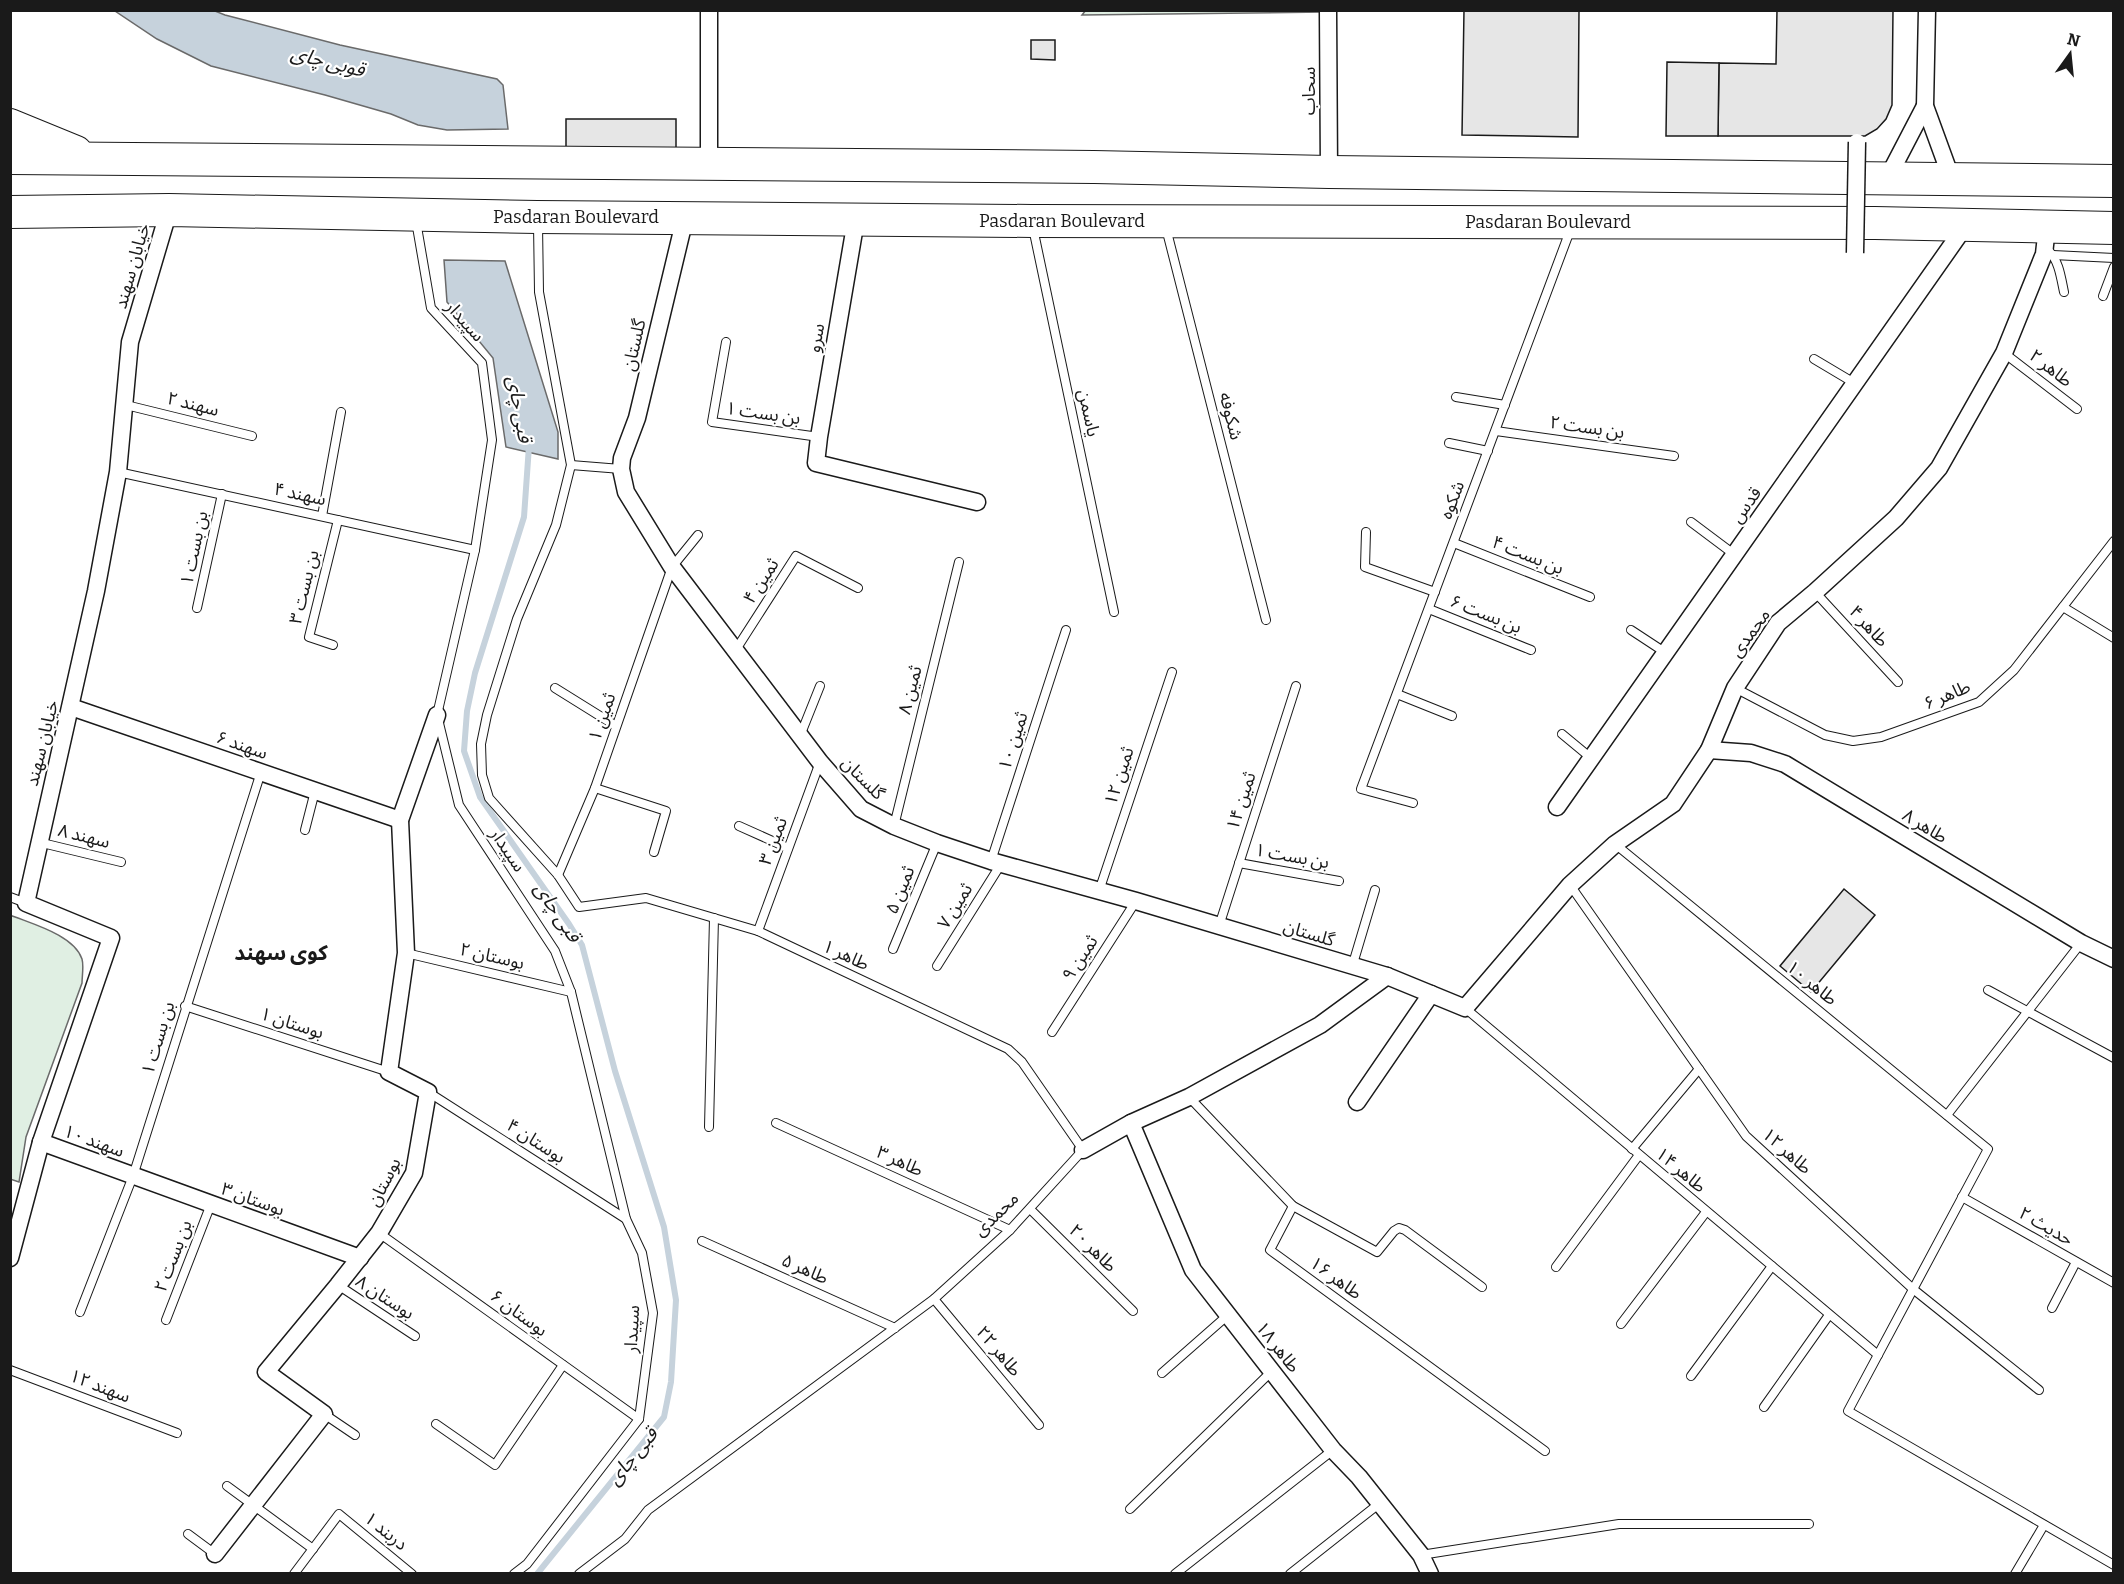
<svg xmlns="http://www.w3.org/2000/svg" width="2124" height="1584" font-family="Bitter,'Noto Sans Arabic',serif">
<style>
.green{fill:#e0efe3;stroke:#6a6a6a;stroke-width:1.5}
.water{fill:#c6d2dc;stroke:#6a6a6a;stroke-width:1.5}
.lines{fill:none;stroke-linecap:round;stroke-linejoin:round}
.stream{stroke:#c6d2dc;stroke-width:6}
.building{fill:#e6e6e6;stroke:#1a1a1a;stroke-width:1.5}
.lane-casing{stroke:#1a1a1a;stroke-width:10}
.street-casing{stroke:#1a1a1a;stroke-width:19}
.highway-casing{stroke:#1a1a1a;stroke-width:34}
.lane{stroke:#fff;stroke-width:8}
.street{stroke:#fff;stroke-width:16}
.highway{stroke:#fff;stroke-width:32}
.street-bridge-casing{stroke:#1a1a1a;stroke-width:19;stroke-linecap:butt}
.street-bridge{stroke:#fff;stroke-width:16}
.labels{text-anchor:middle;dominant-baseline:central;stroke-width:4.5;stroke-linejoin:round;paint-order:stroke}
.street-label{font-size:18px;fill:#1a1a1a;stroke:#fff}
.water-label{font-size:20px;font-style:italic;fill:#1a1a1a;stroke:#fff}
.quarter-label{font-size:21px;font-weight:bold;fill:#1a1a1a;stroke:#fff}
</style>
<rect width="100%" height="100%" fill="#fff"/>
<!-- green -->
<g class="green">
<polygon points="1086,10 1325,11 1325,12 1082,15"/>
<path d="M10,915C32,924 74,935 82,959C84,966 82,976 82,983L26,1137L19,1182L10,1179Z"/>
</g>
<!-- water -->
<g class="water">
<polygon points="115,11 215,11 225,15 340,45 497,79 503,85 508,129 447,130 418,125 391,114 325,95 211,66 157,39"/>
<polygon points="444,260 505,261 558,432 558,459 506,447 493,358 447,302"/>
</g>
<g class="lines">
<!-- stream -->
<polyline class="stream" points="529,446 524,517 475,673 467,711 464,751 480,797 569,924 582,945 615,1071 664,1227 676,1300 671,1382 664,1417 537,1574"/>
</g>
<!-- building -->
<g class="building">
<polygon points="1464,10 1579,10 1578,137 1462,135"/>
<polygon points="1777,10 1893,10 1892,105 1886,119 1877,129 1865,136 1718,136 1719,63 1776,64"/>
<polygon points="1031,40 1055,40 1055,60 1031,59"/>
<polygon points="1667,62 1719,63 1718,136 1666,136"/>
<rect x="566" y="119" width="110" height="36"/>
<polygon points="1844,889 1875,915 1811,992 1780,966"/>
</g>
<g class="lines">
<defs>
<g id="lane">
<polyline points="416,221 431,308 482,363 492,440 475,550 437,715 459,805 555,951 571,992 626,1219 642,1253 653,1313 639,1419 527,1564 514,1574"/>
<polyline points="538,224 539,292 571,465 556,525 517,619 487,715 481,744 482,775 489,798 558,875 579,907 646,898 758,931 1008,1049 1022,1062 1083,1150 1010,1230 934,1299 648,1510 625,1539 579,1574"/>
<polyline points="1033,228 1114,612"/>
<polyline points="1166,228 1266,620"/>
<path d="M2049,251C2059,261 2061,278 2064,292"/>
<polyline points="2053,255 2114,258"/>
<polyline points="2103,296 2114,267"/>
<polyline points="726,342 712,422 819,437"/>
<polyline points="2004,353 2077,409"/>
<polyline points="1814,359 1856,384"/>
<polyline points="1456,397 1505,405"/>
<polyline points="126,405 252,436"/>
<polyline points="1496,431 1674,456"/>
<polyline points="1449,443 1488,451"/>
<polyline points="571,465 621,469"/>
<polyline points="118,472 475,550"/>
<polyline points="322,516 341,412"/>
<polyline points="1691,522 1735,555"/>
<polyline points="1366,532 1365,567 1435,592"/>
<polyline points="1454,543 1590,597"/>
<polyline points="1815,592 1898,682"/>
<polyline points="2063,607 2114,638"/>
<polyline points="197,608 222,494"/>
<polyline points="1429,609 1531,650"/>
<polyline points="1631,630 1666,653"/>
<polyline points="333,645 309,637 338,520"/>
<polyline points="735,651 796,556 858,588"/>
<polyline points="555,688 616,726"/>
<polyline points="1735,688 1825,735 1853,741 1881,737 1979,702 2014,670 2114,541"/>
<polyline points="1397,694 1452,716"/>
<polyline points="1562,734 1591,758"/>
<polyline points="800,736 820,686"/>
<polyline points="595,788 666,811 654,852"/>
<polyline points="1413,803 1361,789 1571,228"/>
<polyline points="739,826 788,848"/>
<polyline points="894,826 959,562"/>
<polyline points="305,830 315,791"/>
<polyline points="38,842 121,862"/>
<polyline points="1615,844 1988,1149 1848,1411 2114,1565"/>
<polyline points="991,861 1066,630"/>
<polyline points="1239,863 1339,881"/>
<polyline points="558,875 595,788 672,567 698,535"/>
<polyline points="1570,885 1746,1136 1913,1289 2039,1390"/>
<polyline points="1099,891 1172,672"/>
<polyline points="10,897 26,903"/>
<polyline points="1219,926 1296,686"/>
<polyline points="758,931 820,762"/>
<polyline points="893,949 937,843"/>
<polyline points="406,953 571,992"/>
<polyline points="937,966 1001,864"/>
<polyline points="1352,967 1375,890"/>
<polyline points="1988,990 2114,1058"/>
<polyline points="185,1006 389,1072"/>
<polyline points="1465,1008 1878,1355"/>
<polyline points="1052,1032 1136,901"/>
<polyline points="428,1092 626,1219"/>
<polyline points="1189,1097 1293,1206 1270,1250 1545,1451"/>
<polyline points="1947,1115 2081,943"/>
<polyline points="776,1123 1010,1230"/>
<polyline points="709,1127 714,918"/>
<polyline points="1632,1149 1699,1069"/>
<polyline points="1962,1197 2114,1283"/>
<polyline points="1293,1206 1377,1252 1394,1231 1399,1228 1405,1230 1482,1287"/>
<polyline points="1030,1209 1133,1311"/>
<polyline points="379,1233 639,1419"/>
<polyline points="702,1241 895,1328"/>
<polyline points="1556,1267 1639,1155"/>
<polyline points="338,1285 415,1336"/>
<polyline points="934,1299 1039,1425"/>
<polyline points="2052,1308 2076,1262"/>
<polyline points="80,1312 133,1176 261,772"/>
<polyline points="166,1320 211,1204"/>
<polyline points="1621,1324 1706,1212"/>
<polyline points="10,1370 177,1433"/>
<polyline points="1162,1373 1228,1315"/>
<polyline points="1691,1376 1772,1266"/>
<polyline points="1764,1407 1829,1315"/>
<polyline points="324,1414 355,1435"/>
<polyline points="436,1424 495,1465 563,1365"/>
<polyline points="227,1486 313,1549"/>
<polyline points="1130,1509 1272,1371"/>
<polyline points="188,1534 215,1554"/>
<polyline points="1421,1555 1619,1524 1809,1524"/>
<polyline points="294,1574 339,1514 412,1574"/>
<polyline points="1175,1574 1333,1450"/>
<polyline points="1290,1574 1380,1503"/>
<polyline points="2015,1574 2044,1525"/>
</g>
<g id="street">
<polyline points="709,10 709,164"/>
<polyline points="1328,10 1329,172"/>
<polyline points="1927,10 1925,106 1952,180"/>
<polyline points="1887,179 1925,106"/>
<polyline points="685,218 637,418 622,458 621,469 626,492 672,567 820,762 861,809 894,826 937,843 991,861 1136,901 1387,976 1465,1008 1570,885 1615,844 1673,804 1709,750 1735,688 1778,623 1815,592 1896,518 1939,468 2004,353 2044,254 2047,227"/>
<polyline points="856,220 819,437 816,463 977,502"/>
<polyline points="71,707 400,820"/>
<polyline points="1709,750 1751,753 1785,764 2081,943 2114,959"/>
<polyline points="1557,807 1966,225"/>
<polyline points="1357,1102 1431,994"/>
<polyline points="1131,1123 1193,1270 1333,1450 1359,1477 1421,1555 1430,1574"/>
<polyline points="41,1142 360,1258"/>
<polyline points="1083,1150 1131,1123 1189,1097 1320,1025 1387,976"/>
<polyline points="10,1258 41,1142 111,938 26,903 96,591 118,472 130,342 169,210"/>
<polyline points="215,1554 324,1414 266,1372 338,1285 379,1233 414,1173 428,1092 389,1072 406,953 400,820 437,715"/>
</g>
<g id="highway">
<polyline points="10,125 76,152"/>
<polyline points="10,158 1094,167 1329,172 2114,181"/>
<polyline points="10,212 169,210 537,217 1032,221 1875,223 2114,228"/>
</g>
</defs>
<!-- lane casing -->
<use href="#lane" class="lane-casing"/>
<!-- street casing -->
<use href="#street" class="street-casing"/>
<!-- highway casing -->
<use href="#highway" class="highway-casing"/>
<!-- lane -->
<use href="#lane" class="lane"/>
<!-- street -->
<use href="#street" class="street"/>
<!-- highway -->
<use href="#highway" class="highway"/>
<defs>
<polyline id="street-bridge" points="1855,253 1857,142"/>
</defs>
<!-- street-bridge casing -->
<use href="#street-bridge" class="street-bridge-casing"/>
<!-- street-bridge -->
<use href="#street-bridge" class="street-bridge"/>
</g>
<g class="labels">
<!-- street labels -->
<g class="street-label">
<text transform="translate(1309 91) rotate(-90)">سحاب</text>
<text x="576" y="217">Pasdaran Boulevard</text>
<text x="1062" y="221">Pasdaran Boulevard</text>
<text x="1548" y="222">Pasdaran Boulevard</text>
<text transform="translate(132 266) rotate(-74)">خیابان سهند</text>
<text transform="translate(465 321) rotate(48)">سپیدار</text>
<text transform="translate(816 338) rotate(-80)">سرو</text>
<text transform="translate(634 345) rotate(-77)">گلستان</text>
<text transform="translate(2051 368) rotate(38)">طاهر ۲</text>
<text transform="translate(193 404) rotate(14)">سهند ۲</text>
<text transform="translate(763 413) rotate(8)">بن بست ۱</text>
<text transform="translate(1089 413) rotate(78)">یاسمن</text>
<text transform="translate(1231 416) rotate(76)">شکوفه</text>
<text transform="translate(1587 427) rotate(8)">بن بست ۲</text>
<text transform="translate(300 494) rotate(12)">سهند ۴</text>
<text transform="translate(1452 500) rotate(-69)">شکوه</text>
<text transform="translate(1746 505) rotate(-55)">قدس</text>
<text transform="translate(194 548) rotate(-78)">بن بست ۱</text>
<text transform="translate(1528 555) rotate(22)">بن بست ۴</text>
<text transform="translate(761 581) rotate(-57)">ثمین ۴</text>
<text transform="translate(304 587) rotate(-76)">بن بست ۳</text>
<text transform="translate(1486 614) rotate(22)">بن بست ۶</text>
<text transform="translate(1869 626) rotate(48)">طاهر ۴</text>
<text transform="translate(1750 633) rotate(-54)">محمدی</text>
<text transform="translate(910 690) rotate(-76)">ثمین ۸</text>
<text transform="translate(1947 695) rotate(-23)">طاهر ۶</text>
<text transform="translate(602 717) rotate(-71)">ثمین ۱</text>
<text transform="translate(1013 741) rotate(-72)">ثمین ۱۰</text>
<text transform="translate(42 743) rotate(-76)">خیابان سهند</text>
<text transform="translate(242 745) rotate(19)">سهند ۶</text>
<text transform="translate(1119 776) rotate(-72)">ثمین ۱۲</text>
<text transform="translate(863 778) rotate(45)">گلستان</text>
<text transform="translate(1241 801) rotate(-72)">ثمین ۱۴</text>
<text transform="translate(1925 826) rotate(31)">طاهر ۸</text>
<text transform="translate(84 836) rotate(14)">سهند ۸</text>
<text transform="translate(773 841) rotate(-69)">ثمین ۳</text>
<text transform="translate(508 850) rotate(56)">سپیدار</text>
<text transform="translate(1292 856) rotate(10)">بن بست ۱</text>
<text transform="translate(900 890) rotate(-68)">ثمین ۵</text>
<text transform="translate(955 906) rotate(-58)">ثمین ۷</text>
<text transform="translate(1309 933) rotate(17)">گلستان</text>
<text transform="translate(846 955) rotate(25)">طاهر ۱</text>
<text transform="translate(492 956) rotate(13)">بوستان ۲</text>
<text transform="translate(1080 958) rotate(-57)">ثمین ۹</text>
<text transform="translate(1812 983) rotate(39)">طاهر ۱۰</text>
<text transform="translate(292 1023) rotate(18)">بوستان ۱</text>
<text transform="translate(158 1038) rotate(-73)">بن بست ۱</text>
<text transform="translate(94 1141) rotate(20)">سهند ۱۰</text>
<text transform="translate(536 1141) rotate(33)">بوستان ۴</text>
<text transform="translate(1787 1151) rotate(42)">طاهر ۱۲</text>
<text transform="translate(900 1161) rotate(25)">طاهر ۳</text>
<text transform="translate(1681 1170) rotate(40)">طاهر ۱۴</text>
<text transform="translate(384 1182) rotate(-63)">بوستان</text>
<text transform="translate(253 1199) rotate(20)">بوستان ۳</text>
<text transform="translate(996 1214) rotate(-44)">محمدی</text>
<text transform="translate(2046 1226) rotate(30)">حدیث ۲</text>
<text transform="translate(1093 1248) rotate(45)">طاهر ۲۰</text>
<text transform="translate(173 1256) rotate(-69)">بن بست ۲</text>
<text transform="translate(805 1269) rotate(24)">طاهر ۵</text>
<text transform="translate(1336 1278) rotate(36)">طاهر ۱۶</text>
<text transform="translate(385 1297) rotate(33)">بوستان ۸</text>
<text transform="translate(519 1313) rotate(36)">بوستان ۶</text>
<text transform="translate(632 1329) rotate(-87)">سپیدار</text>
<text transform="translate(1278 1347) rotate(52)">طاهر ۱۸</text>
<text transform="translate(999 1351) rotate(50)">طاهر ۲۲</text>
<text transform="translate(100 1386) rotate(21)">سهند ۱۲</text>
<text transform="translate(386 1531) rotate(39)">دربند ۱</text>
</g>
<!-- water labels -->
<g class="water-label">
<text transform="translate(328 61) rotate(14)">قوبی چای</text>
<text transform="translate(520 409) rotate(80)">قبی چای</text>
<text transform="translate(558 912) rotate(56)">قبی چای</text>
<text transform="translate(632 1456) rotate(-51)">قبی چای</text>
</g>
<!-- quarter labels -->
<g class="quarter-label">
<text x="281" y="953">کوی سهند</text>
</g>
</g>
<!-- border -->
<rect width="2124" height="1584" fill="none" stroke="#1a1a1a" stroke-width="24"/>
<!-- north arrow -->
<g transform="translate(2070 54) rotate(15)" stroke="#ffffff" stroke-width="4.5" paint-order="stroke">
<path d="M0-4.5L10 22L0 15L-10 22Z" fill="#1a1a1a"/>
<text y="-9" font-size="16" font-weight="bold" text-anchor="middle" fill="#1a1a1a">N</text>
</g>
</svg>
